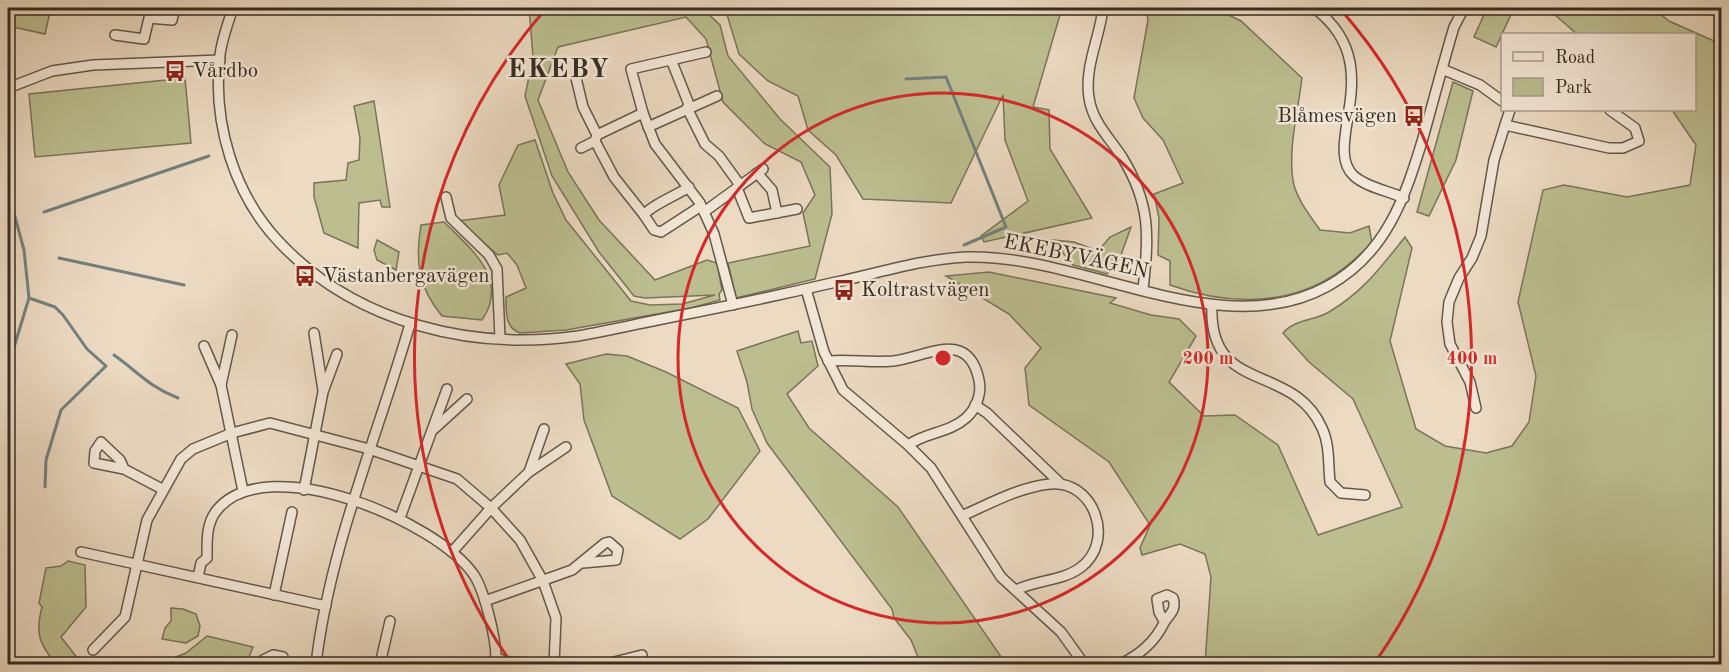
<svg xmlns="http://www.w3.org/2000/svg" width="1729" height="672" font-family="'Old Standard TT',serif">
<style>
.green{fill:#bcbe90;stroke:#787559;stroke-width:1.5}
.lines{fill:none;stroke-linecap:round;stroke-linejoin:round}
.stream{stroke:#73807f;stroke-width:3}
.minor-casing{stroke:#62584a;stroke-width:12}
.minor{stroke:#f3e7d7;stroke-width:9}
.ring{fill:none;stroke:#d62828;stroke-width:3}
.labels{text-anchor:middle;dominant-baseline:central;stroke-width:5;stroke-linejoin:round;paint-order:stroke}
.poi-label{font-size:21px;fill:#342c22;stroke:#f3e7d7;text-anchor:start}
.street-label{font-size:21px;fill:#342c22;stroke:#f3e7d7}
.district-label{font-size:27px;font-weight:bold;letter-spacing:1.5px;fill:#342c22;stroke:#f3e7d7}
.centre{fill:#d62828;stroke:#f3e7d7;stroke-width:3}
.ring-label{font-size:18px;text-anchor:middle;font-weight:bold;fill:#d62828;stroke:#f3e7d7;stroke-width:5;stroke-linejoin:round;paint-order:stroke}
</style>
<rect width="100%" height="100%" fill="#ecdac2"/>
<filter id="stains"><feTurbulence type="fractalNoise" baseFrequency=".00333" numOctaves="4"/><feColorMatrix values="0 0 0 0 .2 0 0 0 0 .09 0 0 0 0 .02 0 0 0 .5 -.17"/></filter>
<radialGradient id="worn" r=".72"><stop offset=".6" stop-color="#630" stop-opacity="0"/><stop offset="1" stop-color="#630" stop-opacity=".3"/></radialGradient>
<!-- green -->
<g class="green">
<polygon points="8,8 51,8 45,34 8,26"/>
<path d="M529,8H702L720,25L728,56L780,119L830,167L832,214L815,279L736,298L728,263L810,246L803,213L815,195L801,162L765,144L723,102L706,39L686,17L558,47L538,100L568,172L599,220L655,280L707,260L717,263L722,290L719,294L720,300L691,308L566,330L520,333C505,328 506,311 506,297L526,288L517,265L507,253L498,255L457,221L505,215L499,185L518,145L535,140L553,193L566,220L631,301L650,305L682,304L715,295L645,298L634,296L599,252L552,176L525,96L533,57Z"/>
<polygon points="725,8 1062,8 1033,107 1049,110 1050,149 1092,218 984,242 981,236 1028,201 1005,140 1003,95 951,203 863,199 836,155 808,130 798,96 768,81 739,54"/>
<path d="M1146,8H1214L1241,21L1302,78C1298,111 1288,148 1293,181C1296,198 1310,216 1320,230L1350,233L1369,226L1372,243C1361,253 1350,265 1337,273C1287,307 1225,305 1170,285V261L1158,255L1159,218L1154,194L1183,183L1163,140L1143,118L1134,98L1148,20Z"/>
<polygon points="1487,8 1514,8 1496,47 1474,37"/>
<path d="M1547,8H1653L1669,21L1721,44V664H1205L1211,577L1205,554L1180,544L1142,555L1140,548L1150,525L1109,462L1029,405L1025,368L1041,348L1009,314L946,276L989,272L1116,298L1110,303L1151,315L1179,319L1196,336L1169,382L1204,416L1235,415L1278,445L1318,535L1402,507L1353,399L1309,362L1283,333C1295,319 1314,321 1329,312C1364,291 1380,268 1405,237L1412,248L1390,341L1416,429L1445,446L1486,453L1512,446L1529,422L1536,376L1518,302L1543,190L1564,185L1627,197L1690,185L1696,145L1672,110H1694V34H1577Z"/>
<polygon points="185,78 191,143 35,157 29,94"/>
<polygon points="1453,82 1473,91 1456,160 1429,216 1417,212"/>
<polygon points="374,101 390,207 382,207 380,200 359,203 358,248 324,233 314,197 314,183 346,180 348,163 359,160 360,138 354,106"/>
<path d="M444,222C471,249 510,279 482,320L442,316C418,287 415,262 421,225Z"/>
<polygon points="1131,227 1120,258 1107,274 1073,265 1052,240 1074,242 1098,251 1110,237"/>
<polygon points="377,240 399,252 396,270 377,260 374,250"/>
<polygon points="798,331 801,343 812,341 818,366 787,394 809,428 898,507 1006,664 921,664 911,640 894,618 892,609 767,443 752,409 747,382 737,351"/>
<polygon points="606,354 627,356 666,372 738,408 760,451 708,519 680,539 612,496 584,420 580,384 566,364"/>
<path d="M68,561L85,565L86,607L61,637L82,664H56C39,644 35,633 42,607L39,603L46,568L61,566Z"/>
<polygon points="171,608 183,609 196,614 200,626 198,636 186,643 162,639 165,628 171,621"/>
<polygon points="207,636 253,647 246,664 158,664 186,653"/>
</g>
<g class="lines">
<!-- stream -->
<g class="stream">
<polyline points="906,79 946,77 1006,227 964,245"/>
<polyline points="8,191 24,250 29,298 8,367"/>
<polyline points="44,212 209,156"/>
<polyline points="59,258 184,285"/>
<polyline points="29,298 55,307 63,315 87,349 106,366 61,410 46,460 45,487"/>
<path d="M114,355C138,372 148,386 178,398"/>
</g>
<defs>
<g id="minor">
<path d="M233,8C228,23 222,39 220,55C212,123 234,196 282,245C357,323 472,351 578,336C607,331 637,324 667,318C723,307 780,295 836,282C879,273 922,259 966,257C1080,253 1221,346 1328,286C1386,254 1405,198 1423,138C1433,102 1443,64 1454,27L1464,8"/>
<path d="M1103,8C1100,37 1084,67 1089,98C1093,123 1109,137 1122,157C1151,204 1149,237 1143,289"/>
<path d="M1314,8C1391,65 1320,145 1354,176C1366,187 1389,191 1404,198"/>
<polyline points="115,35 144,39 149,18 172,20 175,8"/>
<polyline points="706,52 631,69 643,113 655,144 700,203 714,234 733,305"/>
<polyline points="672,62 690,107"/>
<polyline points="1442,69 1480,85 1502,101"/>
<polyline points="576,78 583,107 597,135"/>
<polyline points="8,88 52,71 93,65 220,60"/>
<polyline points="687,108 705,144 719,156 740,185"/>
<polyline points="1505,125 1510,110"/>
<polyline points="648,127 717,96"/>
<polyline points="595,141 614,177 644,215"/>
<polyline points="581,148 595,141 597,135 643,113"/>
<polyline points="757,173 772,190 777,213"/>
<path d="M689,187C677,195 650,206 644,215L654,230L661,232L701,206"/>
<polyline points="737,188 749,218 797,209"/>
<polyline points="446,197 451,218 489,255 497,269 500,338"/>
<polyline points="704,212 763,169"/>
<polyline points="806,289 824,352 843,390 908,445 931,468 1001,577 1061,632 1084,664"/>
<path d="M1212,305C1208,396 1292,361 1322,428C1330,445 1328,464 1330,482L1341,493L1365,495"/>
<polyline points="314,333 323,390"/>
<polyline points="232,335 221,385 243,491"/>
<polyline points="204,346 221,385"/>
<path d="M828,361C850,359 871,363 893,361C927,357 968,328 979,380C982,394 976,409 966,418C949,433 926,432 908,445"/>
<polyline points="975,405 987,413 1061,484"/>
<polyline points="1476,408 1470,382 1450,344 1447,322 1449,302 1459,278 1472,258 1481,236 1494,160 1505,125 1609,148 1623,148 1639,141 1635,128 1610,110"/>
<polyline points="434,429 467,399"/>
<polyline points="124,469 94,463 95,451 101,442 120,460 124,469 162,489"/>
<polyline points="529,472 566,447"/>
<polyline points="304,490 323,392 337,354"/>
<path d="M964,515C991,503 1020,487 1050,484C1093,479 1117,541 1080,568C1062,581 1036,580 1016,590"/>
<polyline points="400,518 447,389"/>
<polyline points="81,552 326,606"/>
<polyline points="452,552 491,508 529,472 544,429"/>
<path d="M198,577L201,563L207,558C207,541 206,523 217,510C267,449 437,521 474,575C485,592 496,639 496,658"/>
<polyline points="274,595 292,512"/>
<polyline points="485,601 572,570 605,543 609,542 618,550 616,560 583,563"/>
<polyline points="93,650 125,617 147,520 181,459 193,449 232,433 270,423 369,449 457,479 491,508 520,540 543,581 556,618 554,664"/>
<polyline points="263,664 263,660 273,655 283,657"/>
<path d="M316,664C330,546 377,438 410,324"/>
<polyline points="380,664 390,621"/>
<polyline points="489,664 496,658 508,662 551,664"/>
<polyline points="606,664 642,655"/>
<path d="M1121,664C1140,654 1154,643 1164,623C1169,614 1177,611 1173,598L1167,595L1157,599L1159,612L1164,621"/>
</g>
</defs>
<!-- minor casing -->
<use href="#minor" class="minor-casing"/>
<!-- minor -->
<use href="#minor" class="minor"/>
</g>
<!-- distance rings -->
<g class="ring">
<circle cx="943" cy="358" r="265"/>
<path d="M510 661A529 529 0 0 1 544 11M1342 11A529 529 0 0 1 1376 661"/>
</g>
<!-- icons -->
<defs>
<symbol id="bus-bare" viewBox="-9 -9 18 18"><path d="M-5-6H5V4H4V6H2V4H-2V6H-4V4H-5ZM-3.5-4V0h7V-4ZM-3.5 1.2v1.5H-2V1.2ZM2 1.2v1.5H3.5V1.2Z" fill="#8f2418" stroke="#f3e7d7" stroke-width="2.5" paint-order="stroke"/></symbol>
</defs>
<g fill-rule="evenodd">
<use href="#bus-bare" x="160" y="56" width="30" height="30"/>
<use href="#bus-bare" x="1399" y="101" width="30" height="30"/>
<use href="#bus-bare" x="290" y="261" width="30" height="30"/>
<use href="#bus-bare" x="829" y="275" width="30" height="30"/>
</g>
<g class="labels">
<!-- poi labels -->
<g class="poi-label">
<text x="192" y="71">Vårdbo</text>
<text x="1397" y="116" text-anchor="end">Blåmesvägen</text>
<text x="322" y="276">Västanbergavägen</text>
<text x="861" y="290">Koltrastvägen</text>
</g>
<!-- street labels -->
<g class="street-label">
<text transform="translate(1076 257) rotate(12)">EKEBYVÄGEN</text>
</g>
<!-- district labels -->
<g class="district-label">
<text x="559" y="69">EKEBY</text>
</g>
</g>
<circle cx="943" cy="358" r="9" class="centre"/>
<g class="ring-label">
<text x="1208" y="364">200 m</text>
<text x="1472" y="364">400 m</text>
</g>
<!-- margin -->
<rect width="1729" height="672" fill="none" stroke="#ecdac2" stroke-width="30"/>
<rect x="9" y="9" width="1711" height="654" fill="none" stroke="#342c22" stroke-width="3"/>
<rect x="15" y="15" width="1699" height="642" fill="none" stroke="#342c22" stroke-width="1.5"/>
<!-- legend -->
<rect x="1501" y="33" width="195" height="78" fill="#f3e7d7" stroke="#a79c8f" stroke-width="1.5"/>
<rect x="1513" y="52" width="30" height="9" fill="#f3e7d7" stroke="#a79c8f" stroke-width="1.5"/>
<text x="1555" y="63" font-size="18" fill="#342c22">Road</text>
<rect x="1513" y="78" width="30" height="18" fill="#bcbe90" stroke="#a79c8f" stroke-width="1.5"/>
<text x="1555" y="93" font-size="18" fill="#342c22">Park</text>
<rect width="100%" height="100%" filter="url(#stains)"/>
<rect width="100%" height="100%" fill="url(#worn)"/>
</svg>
